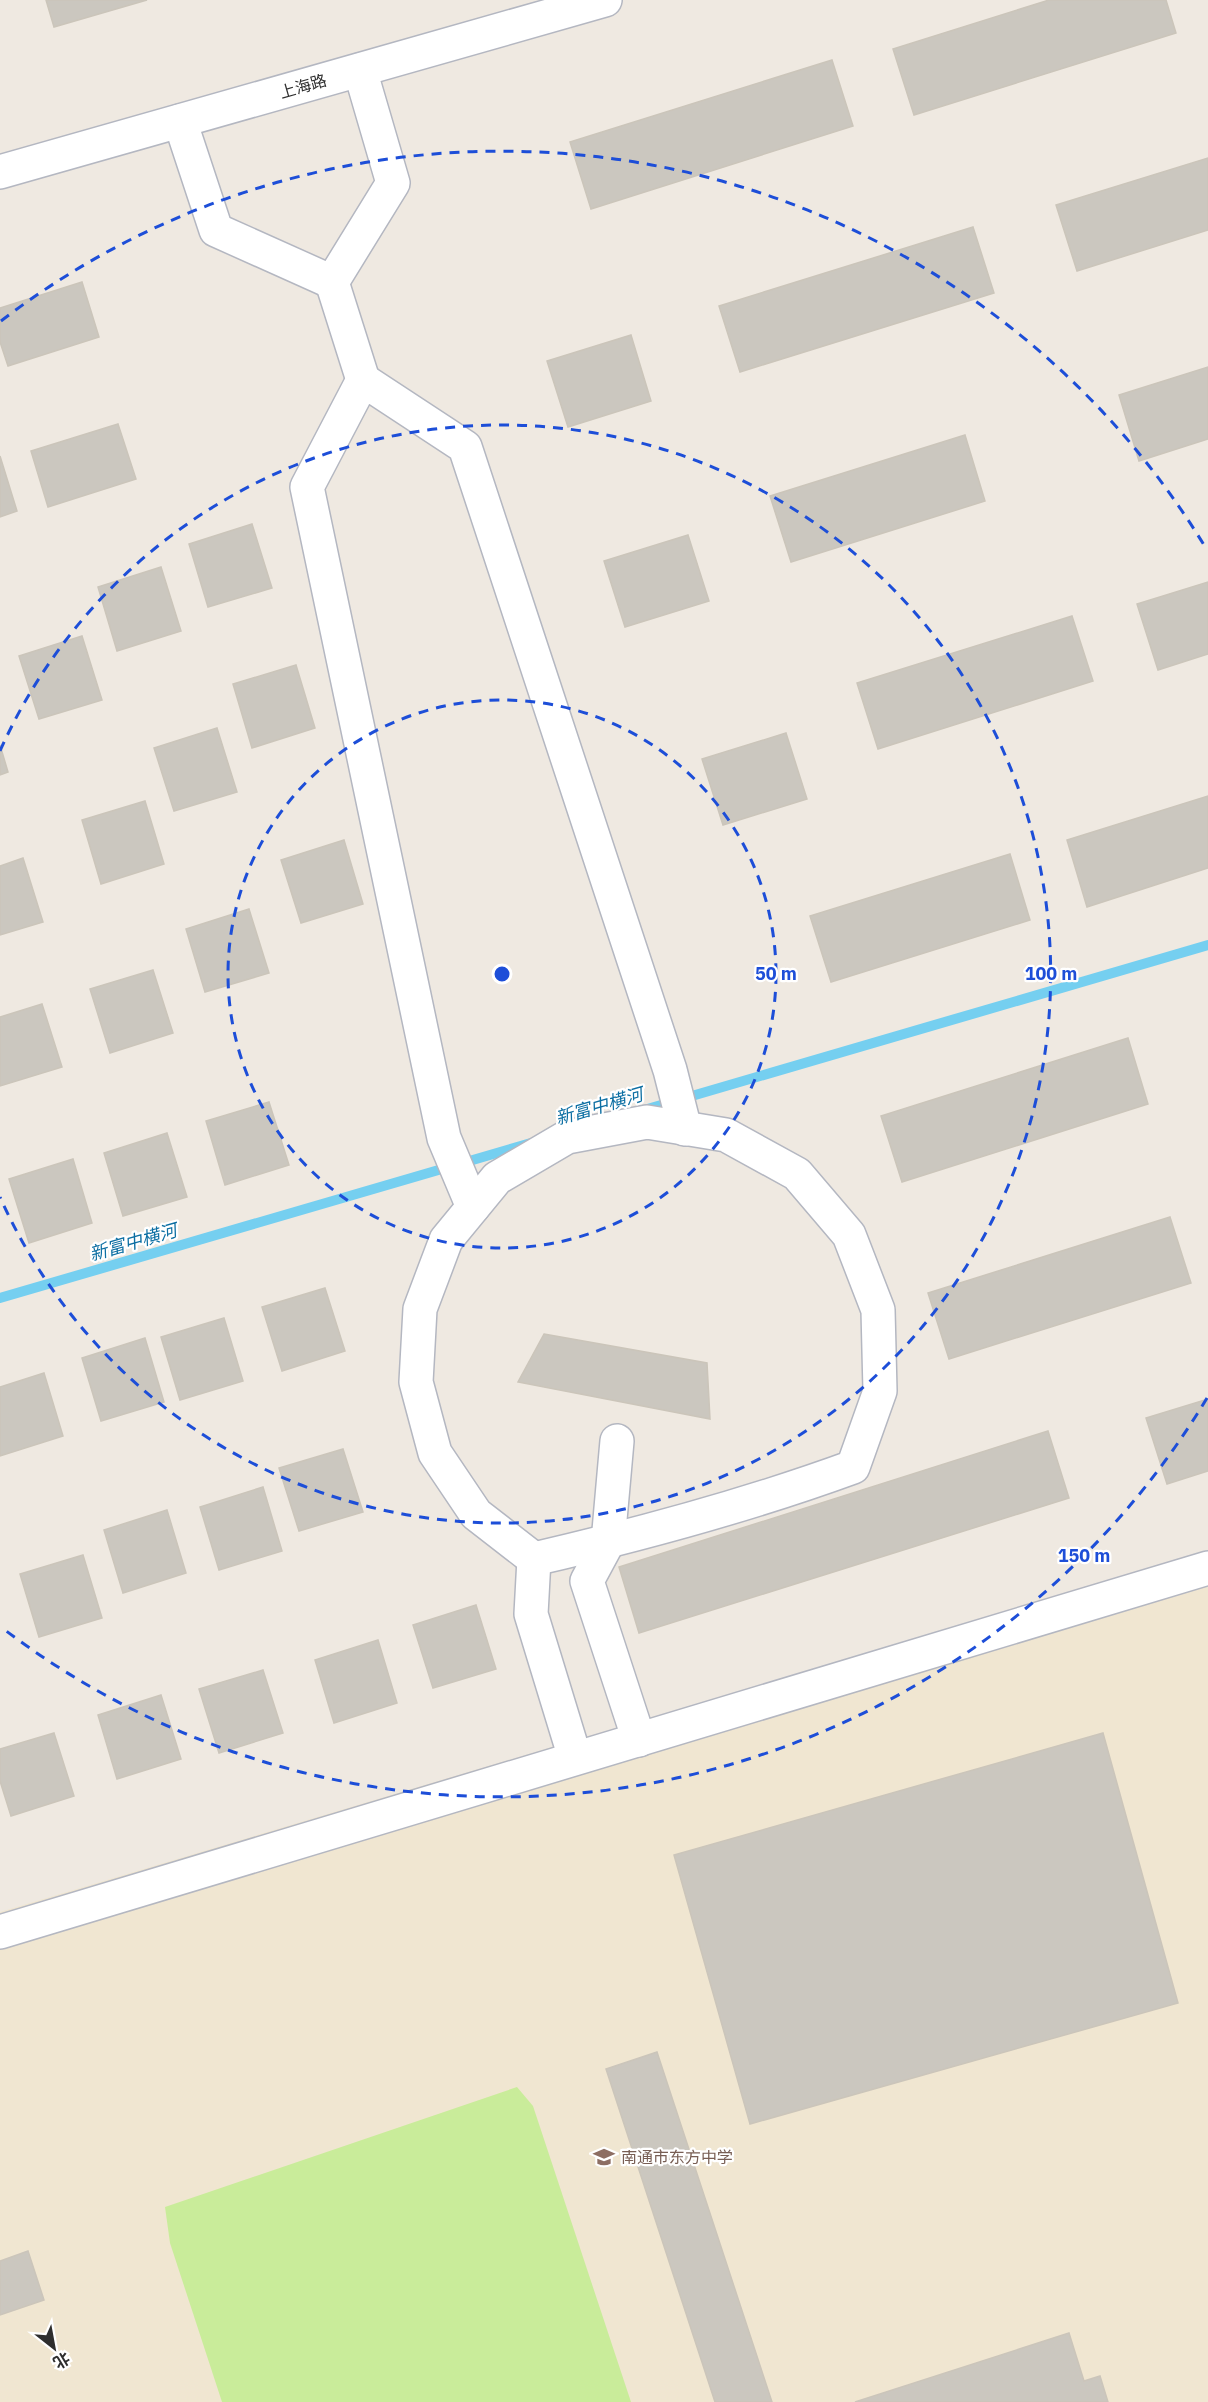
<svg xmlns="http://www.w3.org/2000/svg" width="1208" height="2402" font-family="'IBM Plex Sans','Noto Sans SC',sans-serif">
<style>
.education{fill:#f0e6d1}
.pitch{fill:#c9ec9a}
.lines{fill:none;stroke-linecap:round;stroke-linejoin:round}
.stream{stroke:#75cff0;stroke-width:10}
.building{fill:#cbc7bf;stroke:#cbc5ba;stroke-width:1.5}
.minor-casing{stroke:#b4b7c1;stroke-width:36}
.tertiary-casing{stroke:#b4b7c1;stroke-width:36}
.minor{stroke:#fff;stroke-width:33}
.tertiary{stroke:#fff;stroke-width:33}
.ring{fill:none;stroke:#1d4ed8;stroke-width:3;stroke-dasharray:10 8}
.labels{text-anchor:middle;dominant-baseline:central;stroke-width:4.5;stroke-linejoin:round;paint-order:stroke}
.street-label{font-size:16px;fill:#2e2e2e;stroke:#fff}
.education-label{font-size:16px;fill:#785e54;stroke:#fff;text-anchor:start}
.water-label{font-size:18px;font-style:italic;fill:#0d6fa3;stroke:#fff}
.centre{fill:#1d4ed8;stroke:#fff;stroke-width:3}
.ring-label{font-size:18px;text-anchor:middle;font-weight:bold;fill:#1d4ed8;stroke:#fff;stroke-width:4.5;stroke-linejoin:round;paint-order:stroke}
</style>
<rect width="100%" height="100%" fill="#efe9e1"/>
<!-- education -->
<polygon class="education" points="1208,1551 1208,2402 0,2402 0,1912"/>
<!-- pitch -->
<polygon class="pitch" points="517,2087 533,2106 631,2402 222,2402 170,2243 165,2207"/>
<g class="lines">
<!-- stream -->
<g class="stream">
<polyline points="644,1110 1208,945"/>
<polyline points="0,1298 531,1143"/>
</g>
</g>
<!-- building -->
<g class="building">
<polygon points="46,0 147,0 54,27"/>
<polygon points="1049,0 1166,0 1176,33 914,115 893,49"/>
<polygon points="832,60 853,126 591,209 570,142"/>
<polygon points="1208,158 1208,230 1077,271 1056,205"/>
<polygon points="973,227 994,293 740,372 719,306"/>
<polygon points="82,282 99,337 8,366 0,342 0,308"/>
<polygon points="631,335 651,401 568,427 547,361"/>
<polygon points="1208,367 1208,439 1139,461 1119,395"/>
<polygon points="118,424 136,479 48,507 31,451"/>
<polygon points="965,435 985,501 791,562 770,496"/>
<polygon points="0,456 17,511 0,517"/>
<polygon points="252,524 272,588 208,607 189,544"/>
<polygon points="688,535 709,601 625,627 604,561"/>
<polygon points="161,567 181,631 117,651 98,587"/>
<polygon points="1208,582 1208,654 1158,670 1137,604"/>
<polygon points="1072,616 1093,681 878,749 857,683"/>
<polygon points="82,636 102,700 39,719 19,656"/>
<polygon points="296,665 315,728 252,748 233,684"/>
<polygon points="217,728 237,792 174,811 154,748"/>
<polygon points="786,733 807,799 723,825 702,759"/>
<polygon points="0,745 8,772 0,775"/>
<polygon points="1208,796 1208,868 1087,907 1067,840"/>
<polygon points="145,801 164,864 101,884 82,820"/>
<polygon points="344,840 363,904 301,923 281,860"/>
<polygon points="1010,854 1030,920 831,982 810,916"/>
<polygon points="23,858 43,922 0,935 0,866"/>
<polygon points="249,909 269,973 205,992 186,929"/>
<polygon points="153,970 173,1033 110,1053 90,989"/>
<polygon points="42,1004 62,1067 0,1086 0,1017"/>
<polygon points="1128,1038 1148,1104 902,1182 881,1116"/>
<polygon points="269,1102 289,1165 225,1185 206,1121"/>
<polygon points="167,1133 187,1197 123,1216 104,1153"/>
<polygon points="73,1159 92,1223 29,1243 9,1179"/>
<polygon points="1170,1217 1191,1283 949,1359 928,1293"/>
<polygon points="325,1288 345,1351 282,1371 262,1307"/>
<polygon points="224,1318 243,1381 180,1400 161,1337"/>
<polygon points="544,1334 707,1363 710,1419 518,1382"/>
<polygon points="145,1338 164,1402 101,1421 82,1358"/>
<polygon points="44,1373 63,1436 0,1456 0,1387"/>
<polygon points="1208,1399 1208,1471 1167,1484 1146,1418"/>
<polygon points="1048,1431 1069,1498 639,1633 619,1567"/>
<polygon points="343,1449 363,1512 299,1531 279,1468"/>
<polygon points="263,1487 282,1551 219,1570 200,1507"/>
<polygon points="167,1510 186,1573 123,1593 104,1530"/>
<polygon points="83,1555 102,1618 39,1637 20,1574"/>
<polygon points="476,1605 496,1669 433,1688 413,1625"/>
<polygon points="378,1640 397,1703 334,1723 315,1660"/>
<polygon points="263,1670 283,1733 219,1753 199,1689"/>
<polygon points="161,1695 181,1759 117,1779 98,1715"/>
<polygon points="54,1733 74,1796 11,1816 0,1781 0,1749"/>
<polygon points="1103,1733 1178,2003 750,2124 674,1855"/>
<polygon points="657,2052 772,2402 715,2402 606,2069"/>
<polygon points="28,2251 44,2300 0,2315 0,2261"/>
<polygon points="1069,2333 1084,2381 1100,2376 1108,2402 855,2402"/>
</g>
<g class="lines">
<defs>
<g id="minor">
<polyline points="180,121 216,230 332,282 393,183 360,70"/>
<polyline points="332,282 363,380"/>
<path d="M647,1122L726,1135L797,1174L849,1235L878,1310L880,1391L853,1467C749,1505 642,1534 534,1559L476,1514L435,1453L416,1382L420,1309L446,1240L497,1178L567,1137Z"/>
<polyline points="473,1207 444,1138 307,487 363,380 465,447 670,1070 685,1129"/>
<polyline points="617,1441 608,1542 587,1581 639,1740"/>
<polyline points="534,1559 531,1614 575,1758"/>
<polyline points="0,1932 1208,1568"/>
</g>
<polyline id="tertiary" points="0,172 605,0"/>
</defs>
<!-- minor casing -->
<use href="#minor" class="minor-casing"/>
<!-- tertiary casing -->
<use href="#tertiary" class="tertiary-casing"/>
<!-- minor -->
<use href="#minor" class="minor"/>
<!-- tertiary -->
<use href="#tertiary" class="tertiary"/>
</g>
<!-- distance rings -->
<g class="ring">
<circle cx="502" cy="974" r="274"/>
<path d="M0 751A549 549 0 1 1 0 1197"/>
<path d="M1207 1398A823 823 0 0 1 1 1627M1 321A823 823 0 0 1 1207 550"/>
</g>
<!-- icons -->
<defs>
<symbol id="school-bare" viewBox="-9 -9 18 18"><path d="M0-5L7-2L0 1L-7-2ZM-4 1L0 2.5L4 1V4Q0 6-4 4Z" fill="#8d6e63" stroke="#fff" stroke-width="2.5" paint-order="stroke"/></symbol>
</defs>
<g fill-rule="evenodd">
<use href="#school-bare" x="589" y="2142" width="30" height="30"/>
</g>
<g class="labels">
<!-- street labels -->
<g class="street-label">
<text transform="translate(303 86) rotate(-16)">上海路</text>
</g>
<!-- education labels -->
<g class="education-label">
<text x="621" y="2157">南通市东方中学</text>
</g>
<!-- water labels -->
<g class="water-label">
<text transform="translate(599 1106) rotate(-16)">新富中横河</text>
<text transform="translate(133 1242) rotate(-16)">新富中横河</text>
</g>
</g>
<circle cx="502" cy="974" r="9" class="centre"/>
<g class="ring-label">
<text x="776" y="980">50 m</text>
<text x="1051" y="980">100 m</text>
<text x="1084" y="1562">150 m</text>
</g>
<!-- north arrow -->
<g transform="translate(54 2348) rotate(149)" stroke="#ffffff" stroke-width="4.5" paint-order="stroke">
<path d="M0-4.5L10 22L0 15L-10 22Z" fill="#2e2e2e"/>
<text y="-9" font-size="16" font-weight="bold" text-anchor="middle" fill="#2e2e2e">北</text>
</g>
</svg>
